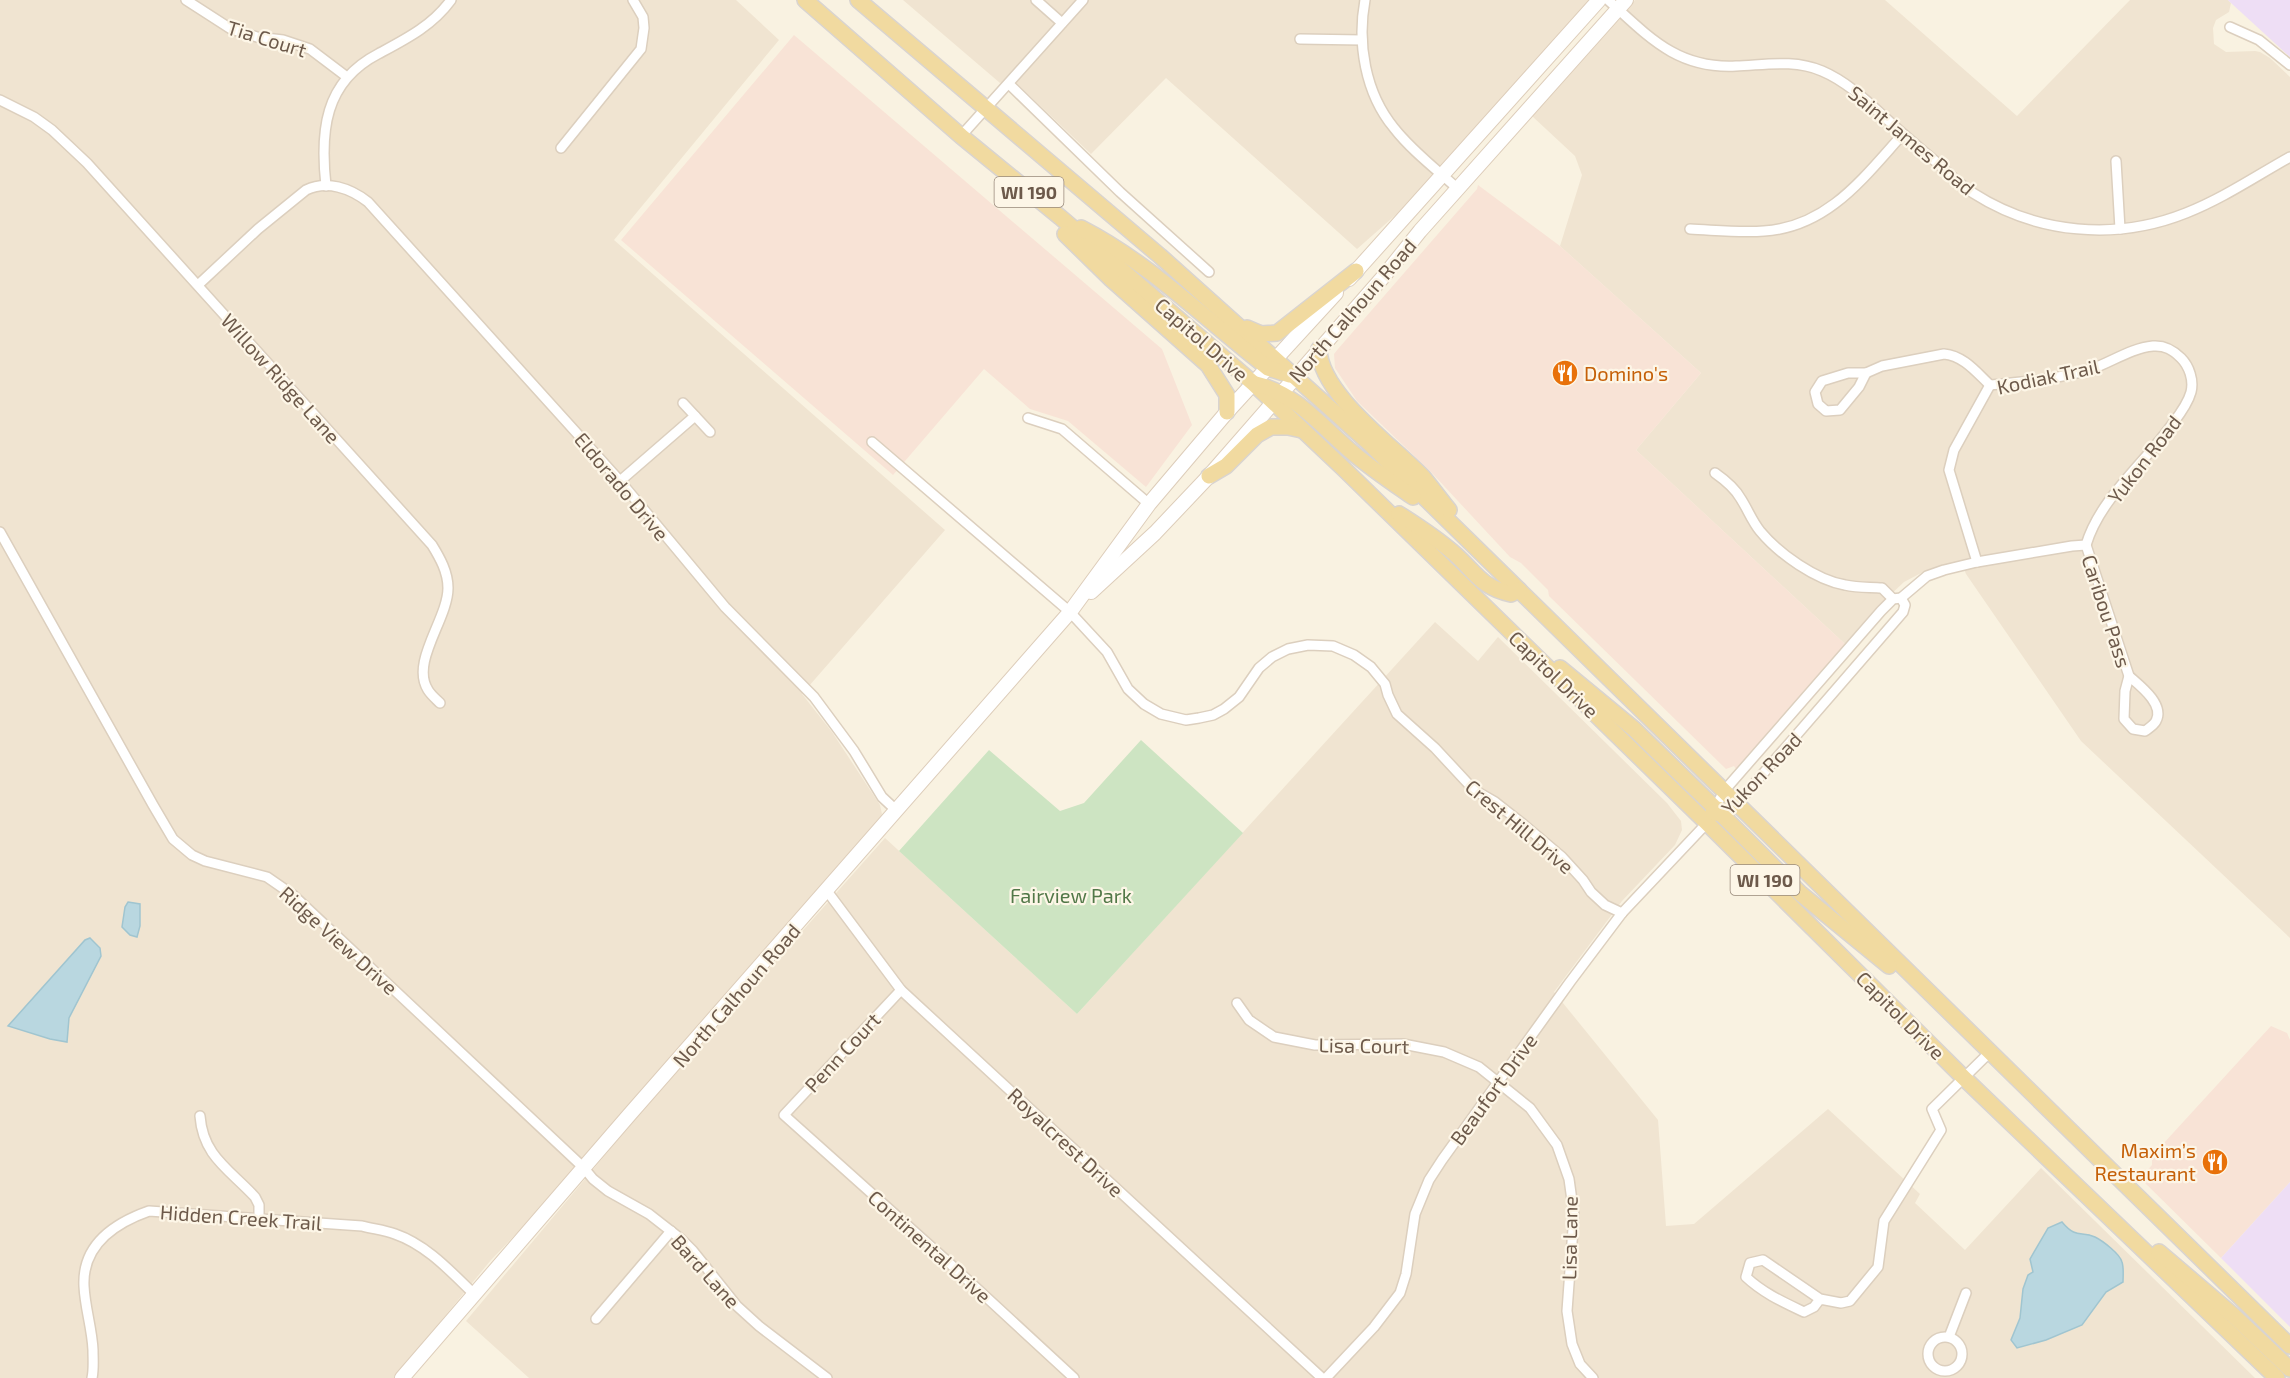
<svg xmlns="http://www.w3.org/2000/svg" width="2290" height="1378" font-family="'Exo 2',sans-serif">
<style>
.residential{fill:#f0e4d1}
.commercial{fill:#f8e3d6}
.education{fill:#eedef5}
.green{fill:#cde4c2}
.water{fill:#b9d7e0;stroke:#a0c5d0;stroke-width:1.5}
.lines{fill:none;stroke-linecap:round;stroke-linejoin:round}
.street-casing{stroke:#dccfbe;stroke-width:12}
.secondary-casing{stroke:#ddcdba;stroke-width:16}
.primary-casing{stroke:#d9d4d0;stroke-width:18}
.street{stroke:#fff;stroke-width:9}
.secondary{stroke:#fff;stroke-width:14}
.primary{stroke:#f1daa0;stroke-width:15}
.labels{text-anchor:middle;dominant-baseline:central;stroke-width:4.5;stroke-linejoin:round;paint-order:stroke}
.shield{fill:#fdf6e7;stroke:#98897a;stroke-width:1.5}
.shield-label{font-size:18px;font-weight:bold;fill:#6d5a4b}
.street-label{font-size:20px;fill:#6d5a4b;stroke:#fdf6e7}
.food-label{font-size:20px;fill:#c56008;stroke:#fdf6e7;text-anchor:start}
.park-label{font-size:20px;fill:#527848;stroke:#fdf6e7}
</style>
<rect width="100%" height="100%" fill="#f9f2e1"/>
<!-- residential -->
<g class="residential">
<polygon points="0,0 736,0 779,40 614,240 945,530 802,694 832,732 880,805 882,814 879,822 545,1204 491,1260 394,1378 0,1378"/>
<polygon points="903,0 1590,0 1399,212 1357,249 1166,78 1091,154 1010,77 1000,83"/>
<polygon points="1635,0 1885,0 2017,116 2130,0 2228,0 2231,3 2229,12 2216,20 2213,28 2214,44 2226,52 2255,51 2260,52 2270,58 2290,77 2290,938 2081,741 1966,574 1961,561 1923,572 1904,582 1874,610 1845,644 1636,450 1701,373 1560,246 1582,175 1575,156 1532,116"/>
<polygon points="1435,622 1478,661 1498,637 1667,803 1681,821 1682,830 1675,845 1622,901 1554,992 1658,1120 1666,1226 1694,1224 1828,1109 1920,1194 1915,1203 1965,1250 2041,1168 2255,1378 529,1378 466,1321 637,1117 885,838 1077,1014"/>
</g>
<!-- commercial -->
<g class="commercial">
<polygon points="794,35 1162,349 1192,425 1146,487 1068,421 1030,409 984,369 893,475 621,240"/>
<polygon points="1478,185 1560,246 1701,373 1636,450 1845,644 1736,769 1734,766 1726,769 1549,596 1548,590 1521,563 1510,557 1431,472 1357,401 1335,368 1334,354 1338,349 1477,189"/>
<polygon points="2271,1026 2287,1033 2290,1040 2290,1182 2221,1258 2140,1178 2152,1165 2152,1156"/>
</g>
<!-- education -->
<g class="education">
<polygon points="2228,0 2290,0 2290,57 2231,3"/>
<polygon points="2290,1182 2290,1327 2221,1258"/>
</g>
<!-- green -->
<polygon class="green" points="1141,740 1243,833 1077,1014 899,851 989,750 1060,811 1084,803"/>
<!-- water -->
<g class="water">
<polygon points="128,902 140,904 140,926 137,937 130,935 122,927 125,907"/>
<polygon points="90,938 100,948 101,956 69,1018 67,1042 50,1039 8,1026 85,940"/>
<path d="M2062,1222C2077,1240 2081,1230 2095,1237C2103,1241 2120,1254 2122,1262C2124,1268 2123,1276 2123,1282L2106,1292L2082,1325L2046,1340L2017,1348L2011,1340L2020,1318L2023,1289L2028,1275L2033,1272L2030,1259L2048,1228Z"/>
</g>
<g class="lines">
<defs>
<g id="street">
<polyline points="186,0 231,29 257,37 283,40 310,49 347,77"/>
<polyline points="1036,0 1062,23"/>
<path d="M1365,0C1357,43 1365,93 1394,128C1412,151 1436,169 1458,189"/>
<path d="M1608,0C1649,37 1677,69 1736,66C1765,65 1794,59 1822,71C1848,82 1869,103 1890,122C1905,136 1920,148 1935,161C1947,172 1959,184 1973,193C2037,234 2116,241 2186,213C2222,199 2256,176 2290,157"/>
<polyline points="2230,27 2259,40 2290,65"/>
<polyline points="1300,39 1362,40"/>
<polyline points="1009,84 1120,192 1209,272"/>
<path d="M0,100L34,117L52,130L87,163L432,545C440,558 448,572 448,588C448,619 410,662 428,690C431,695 436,699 440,703"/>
<polyline points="961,136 1083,0"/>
<polyline points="561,148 641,49 644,28 643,17 633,0"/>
<polyline points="2116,161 2120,229"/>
<path d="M326,186C320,132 324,82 378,54C406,39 432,26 451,0"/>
<path d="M1690,229C1714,230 1740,233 1764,231C1828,227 1864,177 1903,134"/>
<path d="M198,285L258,229L306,190C327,180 350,188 368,202L620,481L725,607L814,697L854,751L882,797L897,811"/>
<polygon points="1848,373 1866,373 1859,387 1840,410 1826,411 1818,404 1815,392 1822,381"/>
<path d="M1866,373L1882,366L1944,354C1964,356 1976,372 1990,385"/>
<path d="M1990,385C2023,382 2057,379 2089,370C2110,363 2131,348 2153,346C2165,345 2173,350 2181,358C2189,366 2194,380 2191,392C2188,403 2180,414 2173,423C2145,463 2100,498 2086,545"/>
<polyline points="683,403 710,432"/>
<polyline points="1028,418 1062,429 1149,504"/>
<polyline points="872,442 1070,612 1107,652 1128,689 1144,704 1161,714 1186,720 1199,718 1213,715 1224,709 1239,697 1259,668 1272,657 1288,649 1308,645 1333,646 1354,655 1371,667 1385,684 1388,695 1397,714 1435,748 1474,790 1495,802 1523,824 1562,857 1583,880 1591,892 1605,905 1622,913"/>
<path d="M1715,473C1725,480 1735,488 1741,499C1748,510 1752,521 1760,531C1779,554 1816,580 1845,585C1858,588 1870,587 1882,588L1893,599"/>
<polyline points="620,481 695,416"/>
<polyline points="0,532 153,805 173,839 192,855 205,861 267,877 293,895 584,1168 593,1179 608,1191 649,1214 681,1239 693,1251 737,1306 759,1326 827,1378"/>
<polyline points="2086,545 2129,676"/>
<polyline points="1977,562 1949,470 1954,450 1990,385"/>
<path d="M2129,676C2139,685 2165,704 2156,721C2154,725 2149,728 2145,731L2133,729L2124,719L2125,691Z"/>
<polyline points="1735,806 1903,612 1905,605 1901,598"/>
<polyline points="827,891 901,990 1322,1378"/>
<polyline points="901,990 784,1115 946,1260 1074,1378"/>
<polyline points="1237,1003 1249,1020 1274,1037 1315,1045 1403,1044 1444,1052 1479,1067 1530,1108 1557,1145 1569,1179 1574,1215 1567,1311 1572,1344 1580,1364 1593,1378"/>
<path d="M200,1116C203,1156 229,1169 255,1197L259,1205V1217"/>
<path d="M1820,1299L1814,1307L1804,1312C1783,1302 1763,1293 1746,1277L1750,1263L1763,1260L1820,1299L1841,1303L1850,1301L1878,1267L1884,1221L1941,1130L1932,1109L1989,1053"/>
<polyline points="596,1319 671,1231"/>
<circle cx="1945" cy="1354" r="17"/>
<polyline points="1949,1337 1966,1293"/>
<path d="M92,1378C94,1369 93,1359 93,1350C92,1328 85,1308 84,1286C82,1244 115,1223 149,1211L362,1226C373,1229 384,1230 395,1234C427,1245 451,1272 474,1294"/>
<polyline points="1326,1378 1374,1327 1400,1293 1406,1274 1415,1214 1429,1180 1442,1160 1570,982 1622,913 1707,823 1724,791 1881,611 1893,599 1901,598 1927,576 1944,570 1977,562 2072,546 2086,545"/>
</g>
<g id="secondary">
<polyline points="1349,279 1599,0"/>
<polyline points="1091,592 1155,533 1209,476 1384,276 1420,231 1626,0"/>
<polyline points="402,1378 630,1114 1070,612 1149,504 1227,412 1336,293"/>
</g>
<g id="primary">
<polyline points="805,0 961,136 1060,217 1253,383 1343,468 1707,823 1964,1078 2277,1378"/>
<polyline points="858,0 1160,256 1370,444 2290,1346"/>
<path d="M1081,228C1151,264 1206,320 1268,368L1290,375"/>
<polyline points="1065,234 1111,279 1208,365 1227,395 1227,412"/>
<polyline points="1247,328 1261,334 1277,333 1356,271"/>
<path d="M1319,349C1320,394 1393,446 1423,477C1432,488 1440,499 1449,510"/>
<path d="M1256,384C1297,394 1322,427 1353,453C1372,469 1393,483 1413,497"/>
<polyline points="1209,476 1226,466 1257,435 1271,427 1288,427 1302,430"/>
<path d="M1399,514C1418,526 1438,539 1456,555C1476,573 1481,587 1511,594L1519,590"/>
<polyline points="1560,668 1634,729 1715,808 1727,812"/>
<polyline points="1713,812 1722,815 1801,894 1889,966"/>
<polyline points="2159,1252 2234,1316 2290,1369"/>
</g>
</defs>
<!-- street casing -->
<use href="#street" class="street-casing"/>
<!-- secondary casing -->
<use href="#secondary" class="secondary-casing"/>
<!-- primary casing -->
<use href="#primary" class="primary-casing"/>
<!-- street -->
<use href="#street" class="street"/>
<!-- secondary -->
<use href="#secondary" class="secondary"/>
<!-- primary -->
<use href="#primary" class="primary"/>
</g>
<!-- icons -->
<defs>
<symbol id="restaurant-disc" viewBox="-11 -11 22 22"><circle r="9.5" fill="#e8710a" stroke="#fdf6e7"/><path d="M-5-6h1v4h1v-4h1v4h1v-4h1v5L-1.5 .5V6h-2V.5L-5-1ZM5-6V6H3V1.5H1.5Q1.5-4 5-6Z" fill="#fff"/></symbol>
</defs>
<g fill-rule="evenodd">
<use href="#restaurant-disc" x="1550" y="358" width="30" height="30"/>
<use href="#restaurant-disc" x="2200" y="1147" width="30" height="30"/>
</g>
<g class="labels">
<!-- shield labels -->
<g class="shield">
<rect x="994.5" y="177" width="69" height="30" rx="4.5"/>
<rect x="1730.5" y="865" width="69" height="30" rx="4.5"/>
</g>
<g class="shield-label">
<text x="1029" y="192">WI 190</text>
<text x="1765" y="880">WI 190</text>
</g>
<!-- street labels -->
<g class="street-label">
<text transform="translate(267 38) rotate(17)">Tia Court</text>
<text transform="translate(1912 140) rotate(40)">Saint James Road</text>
<text transform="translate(1352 310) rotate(-49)">North Calhoun Road</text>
<text transform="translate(1202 339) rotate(41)">Capitol Drive</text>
<text transform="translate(2048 376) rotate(-12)">Kodiak Trail</text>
<text transform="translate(281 378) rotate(48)">Willow Ridge Lane</text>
<text transform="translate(2144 459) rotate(-52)">Yukon Road</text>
<text transform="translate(622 486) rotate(50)">Eldorado Drive</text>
<text transform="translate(2107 611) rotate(72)">Caribou Pass</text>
<text transform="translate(1554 674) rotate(44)">Capitol Drive</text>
<text transform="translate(1761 773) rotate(-46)">Yukon Road</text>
<text transform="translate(1520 826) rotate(40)">Crest Hill Drive</text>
<text transform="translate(339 940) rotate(42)">Ridge View Drive</text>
<text transform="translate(736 995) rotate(-49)">North Calhoun Road</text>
<text transform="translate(1901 1015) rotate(45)">Capitol Drive</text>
<text transform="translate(1364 1045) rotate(1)">Lisa Court</text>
<text transform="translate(842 1052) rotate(-47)">Penn Court</text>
<text transform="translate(1493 1089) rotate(-54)">Beaufort Drive</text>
<text transform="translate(1066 1142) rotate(43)">Royalcrest Drive</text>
<text transform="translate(241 1217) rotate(4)">Hidden Creek Trail</text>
<text transform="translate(1569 1238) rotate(-89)">Lisa Lane</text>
<text transform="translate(930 1246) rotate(42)">Continental Drive</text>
<text transform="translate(706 1271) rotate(48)">Bard Lane</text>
</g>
<!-- food labels -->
<g class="food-label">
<text x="1584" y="373">Domino's</text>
<text x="2196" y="1150" text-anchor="end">Maxim’s<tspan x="2196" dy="23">Restaurant</tspan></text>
</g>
<!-- park labels -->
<g class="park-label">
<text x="1071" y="895">Fairview Park</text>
</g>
</g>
</svg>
